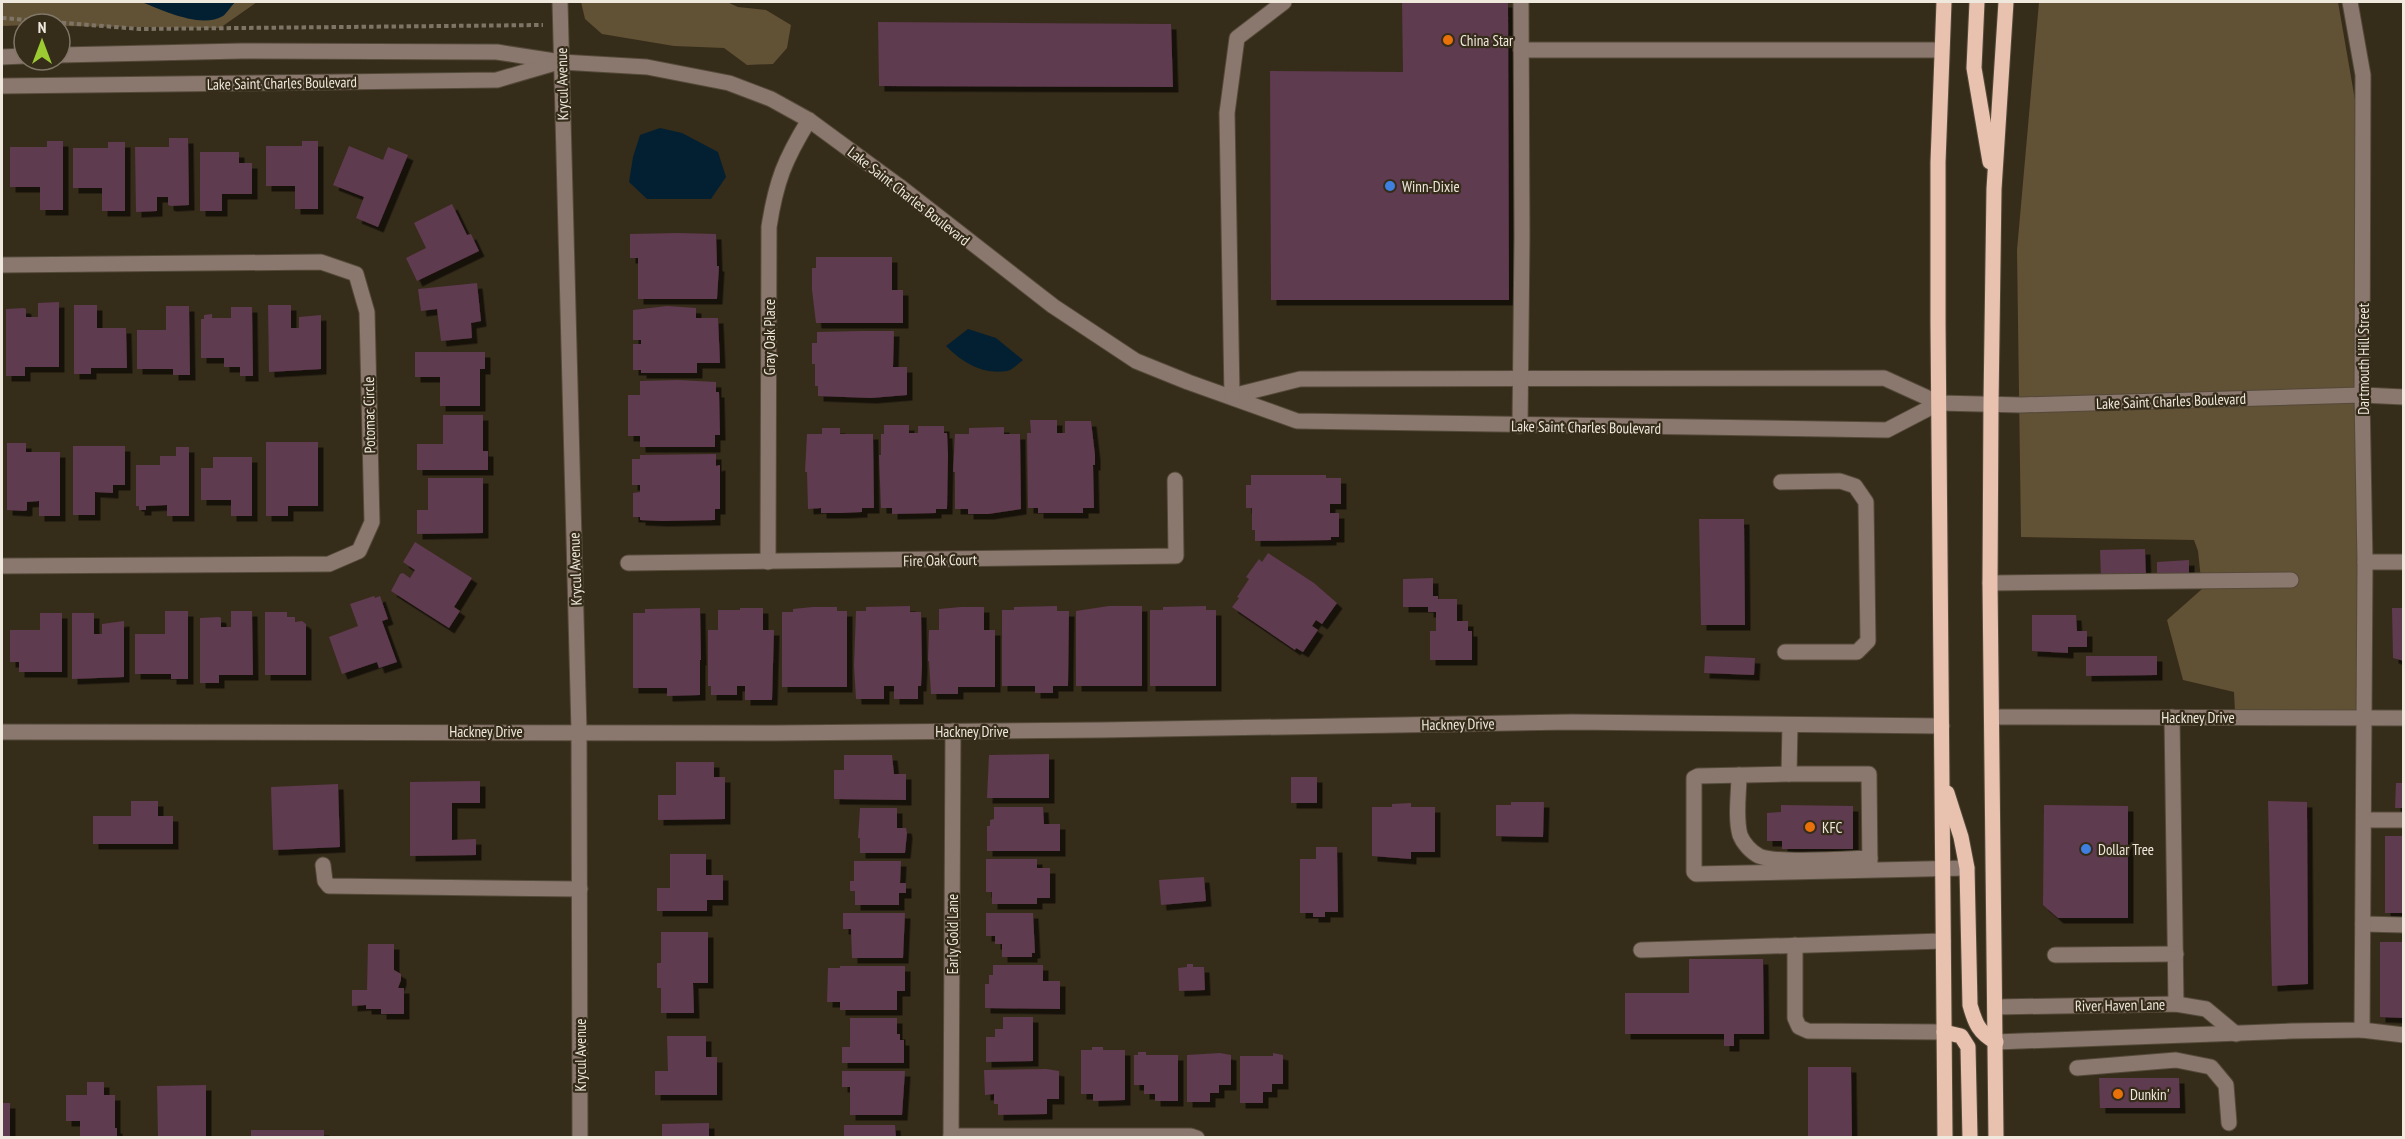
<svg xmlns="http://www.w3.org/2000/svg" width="2405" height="1139" font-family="'PT Sans Narrow',sans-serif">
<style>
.green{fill:#615135}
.water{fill:#032032}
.building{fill:#5f3a4f;filter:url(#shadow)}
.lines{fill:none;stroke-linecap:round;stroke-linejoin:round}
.minor-casing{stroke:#544a39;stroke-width:17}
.major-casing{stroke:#544a39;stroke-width:17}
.path{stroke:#7e7566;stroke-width:4;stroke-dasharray:4.5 3;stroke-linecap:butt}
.minor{stroke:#8a776e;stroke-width:15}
.major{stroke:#e8c1af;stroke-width:15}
.food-dot{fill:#e8710a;stroke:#362c1a;stroke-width:2}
.shop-dot{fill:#3f7fe0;stroke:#362c1a;stroke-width:2}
.labels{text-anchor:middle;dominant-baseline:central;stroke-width:4.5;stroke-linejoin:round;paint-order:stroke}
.poi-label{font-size:15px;fill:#efe8dd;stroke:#362c1a;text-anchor:start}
.street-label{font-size:15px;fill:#efe8dd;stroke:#362c1a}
</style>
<defs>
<filter id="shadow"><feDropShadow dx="5.5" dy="5.5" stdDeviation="0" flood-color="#0009"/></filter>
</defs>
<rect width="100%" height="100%" fill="#362c1a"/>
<!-- green -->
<g class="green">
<polygon points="2,2 142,2 170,13 222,16 235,2 257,2 220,28 60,26 60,24 2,26"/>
<polygon points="581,2 727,2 738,7 766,10 791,25 787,48 773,64 747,65 724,48 674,46 602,34 585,19"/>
<polygon points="2039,2 2338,2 2359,123 2363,715 2235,712 2234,692 2183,680 2167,620 2202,589 2198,551 2194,540 2021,537 2017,250"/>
</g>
<!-- water -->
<g class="water">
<path d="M142,2H235C231,6 227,13 223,16C201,29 162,10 142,2Z"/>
<polygon points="660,128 682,133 718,152 726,177 711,199 647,199 629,182 633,157 640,135"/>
<path d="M968,329L996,338L1023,360C1018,364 1012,370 1007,371C982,375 962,362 946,346Z"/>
</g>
<!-- building -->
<g class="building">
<polygon points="1402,2 1508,2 1509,300 1271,300 1270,71 1403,72"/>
<polygon points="878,22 1171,24 1173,87 879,86"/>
<polygon points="169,138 188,138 189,205 171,206 168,205 168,197 157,197 157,211 136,212 135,147 169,147"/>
<polygon points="47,141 63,141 63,210 40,210 40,187 10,187 10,147 47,147"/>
<polygon points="302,141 318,141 318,209 295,209 295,186 266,186 266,146 302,146"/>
<polygon points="108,142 125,142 125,211 102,211 102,188 73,188 73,148 108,148"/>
<polygon points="349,146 383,160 388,147 408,155 378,227 356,218 364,197 333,185"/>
<polygon points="200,152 239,152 239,163 252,163 252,194 222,194 222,211 200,211"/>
<polygon points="452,204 467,235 471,234 479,251 417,281 406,258 426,248 414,223"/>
<polygon points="678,233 716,234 717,266 719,266 717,299 638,299 638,258 630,258 630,234"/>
<polygon points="816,257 892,257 892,290 903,290 903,323 816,323 812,290 812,268 816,268"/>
<polygon points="477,283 481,321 471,323 472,338 441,341 437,309 421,311 418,289"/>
<polygon points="59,302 59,367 25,367 25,376 6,376 6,309 24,308 26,309 26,317 38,317 38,303"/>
<polygon points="74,305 97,305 97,328 126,328 127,368 91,368 91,374 74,374"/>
<polygon points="268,305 291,305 291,328 299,328 299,317 321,315 321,369 269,372"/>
<polygon points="166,306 189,306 190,375 173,375 173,369 137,369 137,330 166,330"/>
<polygon points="667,306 696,308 696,318 718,318 720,363 697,363 697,373 641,373 641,370 633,370 633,344 641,344 641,340 633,340 633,310"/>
<polygon points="231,307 252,307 253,376 240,376 240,367 224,367 224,358 201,358 201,319 204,319 204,315 212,314 212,318 231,318"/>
<polygon points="861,331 894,331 893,367 907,367 907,395 871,398 818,396 818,386 815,386 815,364 812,364 812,343 817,343 817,332"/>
<polygon points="415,352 485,352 485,369 480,369 480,406 440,406 440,377 415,377"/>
<polygon points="678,380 716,382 716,392 719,392 720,435 715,435 715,447 640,447 640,436 628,436 628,395 640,395 640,381"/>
<polygon points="443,415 483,415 483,451 488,451 488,470 417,470 417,444 443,444"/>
<polygon points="1030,420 1057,420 1057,433 1065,433 1065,421 1091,421 1095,455 1095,465 1093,465 1094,508 1083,508 1083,513 1038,513 1038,508 1028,508 1027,433 1031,433"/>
<polygon points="884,425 909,425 909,433 918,433 918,426 944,426 944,433 947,433 948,455 947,509 936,509 936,513 892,514 892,508 881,508 879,455 881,455 881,434 884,434"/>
<polygon points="1004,427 1004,434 1020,434 1021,509 988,514 968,514 968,509 955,509 955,472 953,472 955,434 969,434 969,428"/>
<polygon points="822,428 840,428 840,434 873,434 874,508 862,508 862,512 841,513 821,513 821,508 808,509 807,472 805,472 807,434 822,434"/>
<polygon points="266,442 318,442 318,506 288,506 288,516 266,516"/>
<polygon points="7,443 26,443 26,452 60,452 60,516 39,516 39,501 27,502 27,510 25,511 7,510"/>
<polygon points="73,446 125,446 125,485 113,485 113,493 95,492 95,515 73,515"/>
<polygon points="176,447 189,447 189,516 167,516 167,505 146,506 146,510 139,510 139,506 136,506 136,465 160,465 160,456 176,456"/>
<polygon points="716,454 716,466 720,465 720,509 715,509 715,520 662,521 640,520 640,517 633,517 633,493 640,492 640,485 632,485 632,459 640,459 640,455"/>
<polygon points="213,457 252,457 252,516 231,516 231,500 201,500 201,468 213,468"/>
<polygon points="1251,475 1326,475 1326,478 1341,478 1341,504 1330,504 1330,513 1339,513 1339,537 1331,537 1331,540 1255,541 1255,530 1252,530 1252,508 1246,508 1246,485 1251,485"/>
<polygon points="428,478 483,478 483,533 417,534 417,510 428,510"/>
<polygon points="1699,519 1744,519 1745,625 1701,625"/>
<polygon points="415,542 472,578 454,607 460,611 449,628 391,591 400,574 403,573 410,578 415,570 403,562"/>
<polygon points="2145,549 2146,578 2101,579 2100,550"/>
<polygon points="1268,553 1314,583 1337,603 1322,624 1316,620 1312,626 1318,630 1303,652 1296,648 1295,650 1232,607 1239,598 1237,597 1249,579 1246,577 1259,559 1262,562"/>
<polygon points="2189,560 2189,577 2157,578 2157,562"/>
<polygon points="1433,578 1433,596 1438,596 1438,599 1457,599 1457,621 1468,621 1468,631 1472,631 1472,660 1430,660 1430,631 1436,631 1436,612 1428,612 1428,607 1403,607 1403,579"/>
<polygon points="374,596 375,598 380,596 388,619 382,621 397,662 379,668 377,662 342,674 329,637 358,626 350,604"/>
<polygon points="910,606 910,612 921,612 922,666 921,686 918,686 918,699 894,699 894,686 884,686 884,699 856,699 854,666 856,611 866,611 866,607"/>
<polygon points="1057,606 1057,611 1069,611 1068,686 1053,686 1053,693 1035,693 1035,686 1002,686 1002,610 1014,610 1014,607"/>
<polygon points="1109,606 1142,606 1142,686 1076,686 1076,611"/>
<polygon points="1206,606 1206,610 1216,610 1216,686 1150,686 1150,610 1163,610 1163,607"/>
<polygon points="813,607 837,607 837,611 847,611 847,687 782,687 782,612 793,612 793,609"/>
<polygon points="961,607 984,607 984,630 995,630 995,687 958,687 958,694 931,694 929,661 928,661 929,630 939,630 939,609"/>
<polygon points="700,608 701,660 700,660 700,695 667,696 667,688 633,688 633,613 645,613 645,609"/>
<polygon points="740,608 763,608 763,630 774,630 772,700 745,700 745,686 737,686 737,695 711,695 711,686 708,686 708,630 718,630 718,610 740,610"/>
<polygon points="2392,608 2404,608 2404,661 2393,658"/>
<polygon points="165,611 188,611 188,679 171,679 171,674 135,674 135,634 165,634"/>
<polygon points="231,611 252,611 253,675 219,675 219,683 200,683 200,618 219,617 221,618 221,627 231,627"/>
<polygon points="265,612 287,612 287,617 295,617 295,622 302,621 306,624 306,675 265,675"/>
<polygon points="40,613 62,613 62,672 19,672 19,662 10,662 10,630 40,630"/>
<polygon points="72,613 94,613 94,634 102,634 102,624 124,621 124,677 72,679"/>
<polygon points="2032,615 2076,615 2077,631 2087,631 2087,647 2068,647 2068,653 2032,651"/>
<polygon points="1705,656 1755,658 1754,675 1704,673"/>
<polygon points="2086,656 2157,656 2157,675 2086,676"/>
<polygon points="1049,754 1049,798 987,798 989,755"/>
<polygon points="844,755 892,755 894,774 906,774 906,800 834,799 834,770 844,770"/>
<polygon points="676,762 714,762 714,777 725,777 725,819 658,820 658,795 676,795"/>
<rect x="1291" y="777" width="26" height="26"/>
<polygon points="480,781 480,803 452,803 452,840 476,839 476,855 410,856 410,782"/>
<polygon points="2396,783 2404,783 2404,808 2395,808"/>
<polygon points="338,784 340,847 273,850 271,787"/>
<polygon points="131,801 158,801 158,816 173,816 173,844 93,844 93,816 131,816"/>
<polygon points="2268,801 2307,802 2308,984 2272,986"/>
<polygon points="1511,802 1544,802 1543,837 1496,836 1496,805 1511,805"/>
<polygon points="1411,803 1411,807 1435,807 1435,852 1411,852 1411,859 1372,856 1372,807 1392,807 1392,804"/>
<polygon points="1781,805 1853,806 1853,849 1782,849 1782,841 1767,841 1767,813 1781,812"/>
<polygon points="2044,805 2128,806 2128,918 2058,918 2043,905"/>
<polygon points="994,807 1043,807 1044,824 1060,824 1060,851 987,851 987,826 990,826 990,820 994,819"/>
<polygon points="860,808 897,808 897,828 906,828 907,833 905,853 860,853 860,838 858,838"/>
<rect x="2385" y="836" width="19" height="77"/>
<polygon points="1316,847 1337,847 1338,912 1325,912 1325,917 1313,917 1313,913 1300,913 1300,859 1316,859"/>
<polygon points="670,854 706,854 706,875 723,875 723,900 707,900 707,911 657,911 657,888 670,888"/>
<polygon points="986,859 1037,859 1037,868 1050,868 1050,898 1037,898 1037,904 992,904 992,892 986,892"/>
<polygon points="854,861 901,861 900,883 906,883 906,893 899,893 899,905 855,905 855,891 850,891 850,881 854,881"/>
<polygon points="1204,877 1206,901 1161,905 1159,880"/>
<polygon points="843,913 905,913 903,958 852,958 851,929 843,929"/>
<polygon points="986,913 1033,913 1035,953 1032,953 1032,957 1002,957 1002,944 995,944 995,936 986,936"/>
<polygon points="661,932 708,932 708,983 693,983 694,1013 661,1013 661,988 657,988 657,963 661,963"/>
<polygon points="2380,942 2404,942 2404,1018 2380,1017"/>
<polygon points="368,944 394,944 394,970 401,974 401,980 398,988 404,988 404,1014 381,1014 381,1009 366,1009 366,1005 352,1006 352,990 367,990"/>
<polygon points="1689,959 1763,959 1764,1034 1734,1034 1734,1046 1724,1046 1724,1034 1625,1034 1625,993 1689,993"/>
<polygon points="1187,964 1193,964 1193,967 1204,967 1205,990 1179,991 1178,968 1187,967"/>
<polygon points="993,965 1043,965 1043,981 1060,981 1060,1009 985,1008 985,984 989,984 989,975 993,975"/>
<polygon points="840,966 905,966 905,991 897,991 897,1010 840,1010 840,1002 827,1002 828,968 840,968"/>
<polygon points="1003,1017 1033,1017 1033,1061 986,1062 986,1037 995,1037 995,1029 1003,1029"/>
<polygon points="850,1018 897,1018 897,1034 900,1034 900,1040 904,1040 904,1063 842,1063 842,1047 850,1047"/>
<polygon points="667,1036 706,1036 706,1057 717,1057 717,1095 655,1095 655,1071 668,1071"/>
<polygon points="1092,1047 1103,1047 1103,1050 1125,1050 1125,1100 1093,1101 1093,1094 1081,1094 1081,1050 1092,1050"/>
<polygon points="1138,1052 1146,1052 1146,1055 1178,1055 1178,1101 1155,1101 1155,1094 1144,1094 1144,1085 1134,1085 1134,1055 1138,1055"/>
<polygon points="1220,1053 1231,1055 1231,1085 1219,1085 1219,1093 1210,1093 1210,1102 1187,1102 1187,1055"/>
<polygon points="1273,1053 1283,1055 1283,1084 1272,1084 1272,1092 1263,1092 1263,1103 1240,1103 1240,1056 1273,1056"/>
<polygon points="1808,1067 1851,1067 1852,1138 1808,1138"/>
<polygon points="1046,1069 1059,1071 1059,1099 1047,1099 1047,1114 998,1115 998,1104 994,1104 994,1094 985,1095 984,1070"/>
<polygon points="842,1071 905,1071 902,1115 850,1115 850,1087 842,1087"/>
<polygon points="2099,1078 2179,1078 2180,1108 2100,1108"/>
<polygon points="87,1082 104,1082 104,1095 115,1095 115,1128 117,1128 117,1138 80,1136 80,1121 66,1121 66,1095 87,1095"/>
<polygon points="206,1085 206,1138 158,1138 157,1086"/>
<rect x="2" y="1103" width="8" height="35"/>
<polygon points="709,1123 709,1138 662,1138 662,1124"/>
<polygon points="844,1125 895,1125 896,1138 844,1138"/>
<rect x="251" y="1130" width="73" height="8"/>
</g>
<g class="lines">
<defs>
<g id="minor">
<polyline points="560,2 579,731 580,1138"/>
<polyline points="1521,50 1941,50"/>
<polyline points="60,55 242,51 497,52 561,62 647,67 729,83 771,99 809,120 899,186 1053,306 1136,361 1188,382 1297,421 1887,430 1939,403"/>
<polyline points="2,57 24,56"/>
<polyline points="2,86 497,80 555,63"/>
<polyline points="2,265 321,262 356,274 367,312 372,522 359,551 329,564 2,566"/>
<polyline points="1232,396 1300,379 1884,378 1939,403 2021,405 2362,395 2404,397"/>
<polyline points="1232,396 1227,113 1237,38 1284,2"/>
<polyline points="1520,426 1522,237 1521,2"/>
<polyline points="1781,482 1840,481 1855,486 1866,502 1868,641 1857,652 1785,652"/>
<path d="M768,562L769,227C776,181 785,159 809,120"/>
<polyline points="2365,562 2404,562"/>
<polyline points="628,563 1176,556 1175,480"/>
<polyline points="1990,583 2291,580"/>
<polyline points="1992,717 2404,718"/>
<polyline points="2172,717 2176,1004"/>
<polyline points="1790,725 1789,774 1698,776 1694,778 1694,872 1696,874 1967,868"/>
<polyline points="2,732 775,733 1101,730 1572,722 1942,726"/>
<polyline points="1789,774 1869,774 1870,868"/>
<path d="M1739,775C1739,793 1735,817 1740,835C1743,843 1751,852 1759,856C1777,864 1846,859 1870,858"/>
<polyline points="2364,820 2404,820"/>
<polyline points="323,865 325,881 329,886 580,889"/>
<polyline points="2363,924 2404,925"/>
<polyline points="1795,945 1795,1018 1799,1027 1808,1031 1944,1032"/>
<polyline points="1641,950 1943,941"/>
<polyline points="2055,955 2176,954"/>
<polyline points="1995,1007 2176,1004 2206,1009 2236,1034"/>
<polyline points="2362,1030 2404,1035"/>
<polyline points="1996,1042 2292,1031 2362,1030 2365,562 2362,395 2363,75 2350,2"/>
<polyline points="2077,1068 2176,1060 2211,1067 2226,1085 2229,1123"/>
<polyline points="951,1136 1191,1136 1197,1138"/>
<polyline points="951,1138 953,731"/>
</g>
<g id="major">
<polyline points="1944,2 1938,162 1938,323 1945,1138"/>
<polyline points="1977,2 1974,68 1990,162"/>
<path d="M1947,793L1961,837L1967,868L1970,1005C1975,1023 1979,1033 1996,1042"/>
<polyline points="1944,1032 1961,1036 1968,1047 1970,1138"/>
<polyline points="1996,1138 1990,583 1991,404 1994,189 2006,2"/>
</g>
</defs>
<!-- minor casing -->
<use href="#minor" class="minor-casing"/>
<!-- major casing -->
<use href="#major" class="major-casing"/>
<!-- path -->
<polyline class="path" points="2,18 140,29 543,25"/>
<!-- minor -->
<use href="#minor" class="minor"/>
<!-- major -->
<use href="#major" class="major"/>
</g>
<!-- markers -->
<g class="food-dot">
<circle cx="1448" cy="40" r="6"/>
<circle cx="1810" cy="827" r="6"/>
<circle cx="2118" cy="1094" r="6"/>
</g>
<g class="shop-dot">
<circle cx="1390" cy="186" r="6"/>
<circle cx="2086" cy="849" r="6"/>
</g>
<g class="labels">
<!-- poi labels -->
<g class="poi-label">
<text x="1460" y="40">China Star</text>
<text x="1402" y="186">Winn-Dixie</text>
<text x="1822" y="827">KFC</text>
<text x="2098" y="849">Dollar Tree</text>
<text x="2130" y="1094">Dunkin'</text>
</g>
<!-- street labels -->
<g class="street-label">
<text transform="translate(282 83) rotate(-1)">Lake Saint Charles Boulevard</text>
<text transform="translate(562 84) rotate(-91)">Krycul Avenue</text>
<text transform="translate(909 196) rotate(38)">Lake Saint Charles Boulevard</text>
<text transform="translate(769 337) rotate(-90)">Gray Oak Place</text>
<text transform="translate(2363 359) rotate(-90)">Dartmouth Hill Street</text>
<text transform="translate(2171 401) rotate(-2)">Lake Saint Charles Boulevard</text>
<text transform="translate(369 415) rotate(-91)">Potomac Circle</text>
<text transform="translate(1586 427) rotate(1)">Lake Saint Charles Boulevard</text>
<text transform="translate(940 560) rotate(-1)">Fire Oak Court</text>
<text transform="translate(575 569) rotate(-92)">Krycul Avenue</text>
<text x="2198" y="717">Hackney Drive</text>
<text transform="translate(1458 724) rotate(-1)">Hackney Drive</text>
<text x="486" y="731">Hackney Drive</text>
<text x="972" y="731">Hackney Drive</text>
<text transform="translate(952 934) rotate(-90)">Early Gold Lane</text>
<text transform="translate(2120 1005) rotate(-1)">River Haven Lane</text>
<text transform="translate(580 1055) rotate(-90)">Krycul Avenue</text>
</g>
</g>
<!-- border -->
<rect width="2405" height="1139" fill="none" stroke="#efe8dd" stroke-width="6"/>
<!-- north arrow -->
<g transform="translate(42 42)"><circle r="28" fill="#362c1a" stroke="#807768" stroke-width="1.5"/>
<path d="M0-4.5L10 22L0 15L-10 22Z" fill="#9cca32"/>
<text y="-9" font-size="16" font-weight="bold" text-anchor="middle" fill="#efe8dd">N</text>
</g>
</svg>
